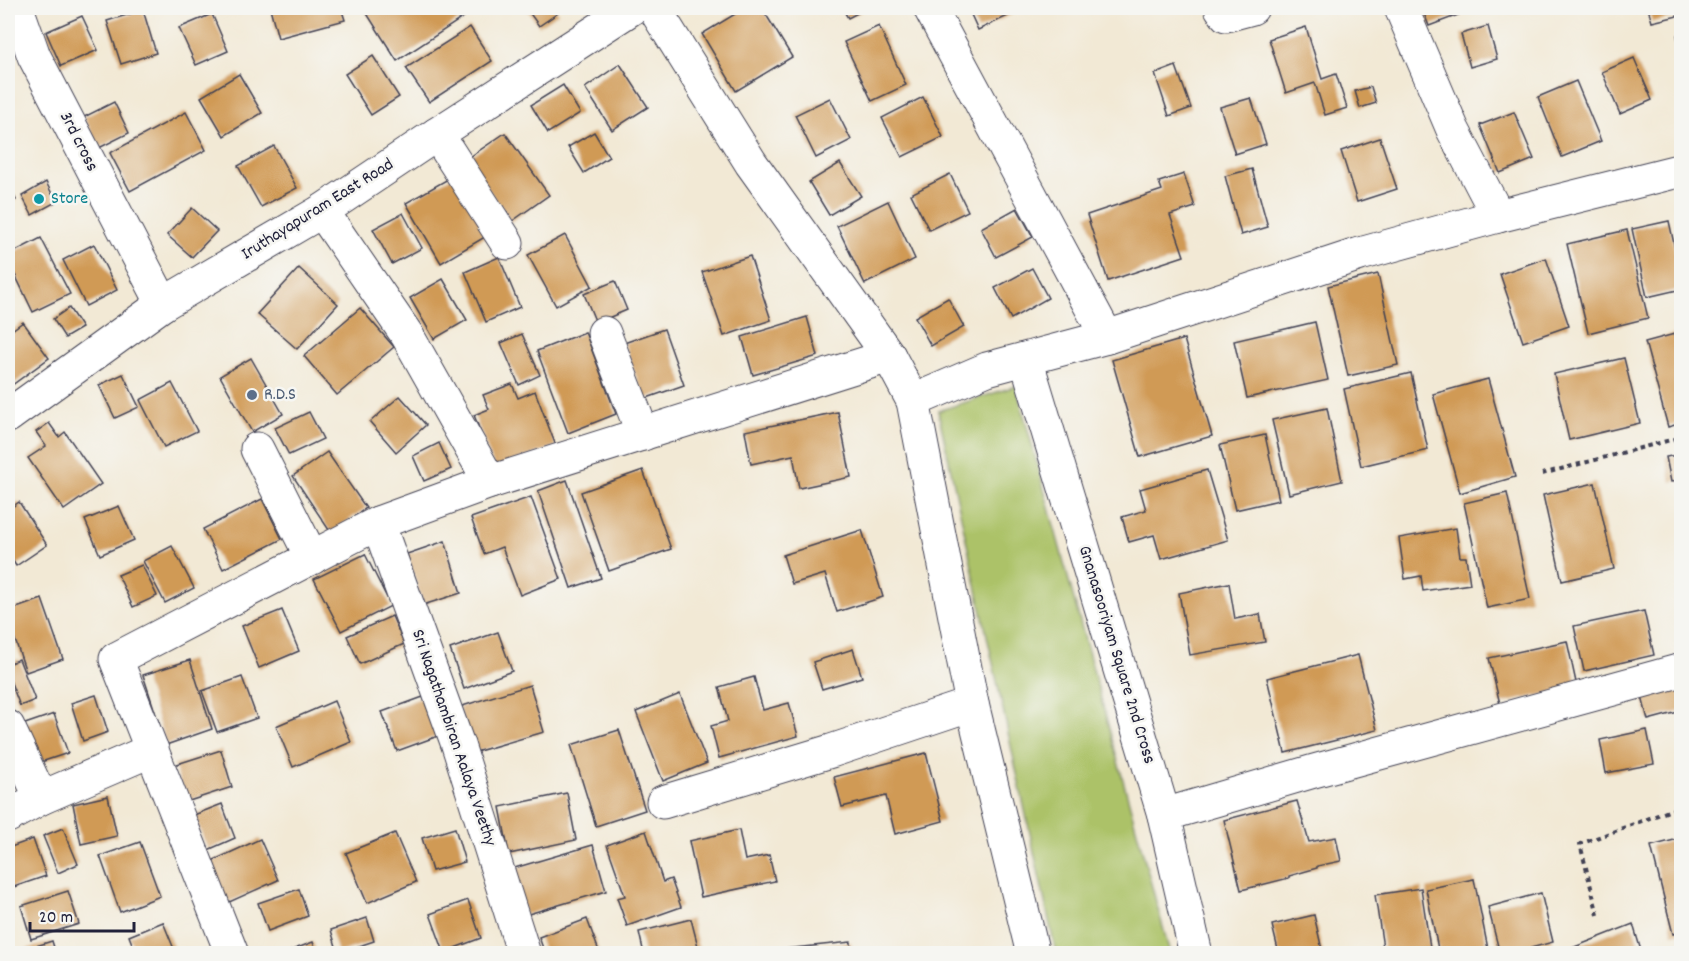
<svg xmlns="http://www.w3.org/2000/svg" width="1689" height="961" font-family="Dekko,sans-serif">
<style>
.green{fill:#acc267;stroke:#677251;stroke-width:1.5}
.building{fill:#d09a55}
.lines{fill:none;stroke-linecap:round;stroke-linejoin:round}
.street-casing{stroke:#414052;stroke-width:35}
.secondary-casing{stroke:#414052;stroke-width:35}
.path{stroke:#414052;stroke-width:4;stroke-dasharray:4.5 4.5;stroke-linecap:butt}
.street{stroke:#fff;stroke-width:33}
.secondary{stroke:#fff;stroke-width:33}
.culture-dot{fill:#0f9aa8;stroke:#f6f6f2;stroke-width:2}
.service-dot{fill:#5c6f8a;stroke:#f6f6f2;stroke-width:2}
.labels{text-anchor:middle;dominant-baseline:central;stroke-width:5;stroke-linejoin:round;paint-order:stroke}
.street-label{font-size:18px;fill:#22223b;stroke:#f6f6f2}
.culture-label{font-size:18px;fill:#0d838f;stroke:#f6f6f2;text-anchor:start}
.service-label{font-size:18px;fill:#4e5e75;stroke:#f6f6f2;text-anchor:start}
</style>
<rect width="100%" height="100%" fill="#f6f6f2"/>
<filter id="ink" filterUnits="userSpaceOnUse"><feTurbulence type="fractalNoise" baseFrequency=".0167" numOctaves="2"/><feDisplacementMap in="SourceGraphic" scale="12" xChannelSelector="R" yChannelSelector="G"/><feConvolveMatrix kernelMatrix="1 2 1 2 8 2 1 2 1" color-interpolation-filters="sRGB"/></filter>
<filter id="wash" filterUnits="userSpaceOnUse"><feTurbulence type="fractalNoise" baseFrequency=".008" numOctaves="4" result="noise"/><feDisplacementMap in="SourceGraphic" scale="24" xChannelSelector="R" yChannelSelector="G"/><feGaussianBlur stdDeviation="1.35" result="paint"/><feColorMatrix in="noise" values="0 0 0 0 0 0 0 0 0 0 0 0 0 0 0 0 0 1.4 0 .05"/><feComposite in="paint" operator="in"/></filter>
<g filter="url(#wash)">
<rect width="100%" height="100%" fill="#f2e9d5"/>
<!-- green -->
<polygon class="green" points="1016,386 1170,953 1056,953 938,411"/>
<g id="blocks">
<!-- building -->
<g class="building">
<polygon points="270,8 341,8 345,20 278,38"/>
<polygon points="373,8 475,8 476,9 397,61 366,12"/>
<polygon points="526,8 554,8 558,13 539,26"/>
<polygon points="745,8 762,8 792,57 736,91 702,34"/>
<polygon points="842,8 867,8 848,18"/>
<polygon points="968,8 1025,8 978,30"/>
<polygon points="1422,8 1467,8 1469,11 1429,26"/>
<polygon points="1648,8 1682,8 1682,15 1652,22"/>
<polygon points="143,10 156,53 121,64 107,21"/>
<polygon points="212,14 228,51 196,65 179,28"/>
<polygon points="82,16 98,50 61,66 46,32"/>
<polygon points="879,26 906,85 872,101 844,42"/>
<polygon points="1488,26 1497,59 1470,67 1461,34"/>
<polygon points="470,27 492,61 429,102 406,68"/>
<polygon points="1306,27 1322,79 1336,74 1347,108 1325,115 1315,83 1286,93 1269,39"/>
<polygon points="1677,35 1682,35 1682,55 1680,55"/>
<polygon points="373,56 399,97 371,115 345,74"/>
<polygon points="1634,58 1652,100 1620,114 1602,72"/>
<polygon points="620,64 648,107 612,130 585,88"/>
<polygon points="1176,66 1191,108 1169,116 1155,74"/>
<polygon points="239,74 262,113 224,136 201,97"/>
<polygon points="1576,81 1601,141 1562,157 1538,97"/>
<polygon points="563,85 580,113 548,133 531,105"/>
<polygon points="1371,87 1376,103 1360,108 1355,91"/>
<polygon points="923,97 943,137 902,157 882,118"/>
<polygon points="830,98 851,140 816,158 795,115"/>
<polygon points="1251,98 1266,144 1235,154 1220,107"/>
<polygon points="114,102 129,133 99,148 84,117"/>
<polygon points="186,112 206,150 130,191 110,153"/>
<polygon points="1514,112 1534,159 1500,173 1480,125"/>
<polygon points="594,132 609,157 584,173 568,147"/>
<polygon points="505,133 549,195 511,222 467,159"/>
<polygon points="1380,138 1397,189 1357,202 1341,151"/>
<polygon points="274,146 297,188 261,207 238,166"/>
<polygon points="840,163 861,196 829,215 809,182"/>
<polygon points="1252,169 1268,227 1241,235 1225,176"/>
<polygon points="950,174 968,211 929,230 911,194"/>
<polygon points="1184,174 1195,207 1170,215 1184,256 1108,281 1087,215 1162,190 1159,182"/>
<polygon points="455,175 490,234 441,263 406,203"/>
<polygon points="46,182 56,202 32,215 22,196"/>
<polygon points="8,183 16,200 8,204"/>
<polygon points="888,201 915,259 865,284 837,226"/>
<polygon points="192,208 217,231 192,257 167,235"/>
<polygon points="1017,208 1033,237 996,257 981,228"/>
<polygon points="403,213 422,248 392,264 373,229"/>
<polygon points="1669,221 1682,281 1682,289 1647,297 1632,229"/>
<polygon points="1627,230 1648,318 1588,333 1567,244"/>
<polygon points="565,235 592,286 556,306 528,255"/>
<polygon points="41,238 70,294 33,312 8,260 8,255"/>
<polygon points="94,244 117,290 86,306 63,260"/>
<polygon points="750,256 771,320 724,336 702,272"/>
<polygon points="499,257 520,307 486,322 465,272"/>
<polygon points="1546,258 1569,326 1523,342 1500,274"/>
<polygon points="299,268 338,304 297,349 257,314"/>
<polygon points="1032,268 1048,298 1011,319 995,288"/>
<polygon points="1378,274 1398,365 1348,376 1328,286"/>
<polygon points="443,279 467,320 434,339 410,298"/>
<polygon points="615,281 627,310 596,323 584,294"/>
<polygon points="948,298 964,327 931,346 915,317"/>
<polygon points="69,308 82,328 65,338 53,319"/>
<polygon points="360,308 394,347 337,395 304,356"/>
<polygon points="807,317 818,356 753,375 742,337"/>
<polygon points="23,322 49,358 8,388 8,333"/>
<polygon points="1315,322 1328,380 1247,398 1234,341"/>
<polygon points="664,329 684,385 644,399 624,343"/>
<polygon points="585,332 616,414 568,433 537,351"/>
<polygon points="1682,332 1682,423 1668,427 1645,342"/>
<polygon points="522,334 540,375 519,385 501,343"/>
<polygon points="1184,339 1212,436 1140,457 1112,360"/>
<polygon points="251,358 283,414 252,432 220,376"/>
<polygon points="1624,358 1640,423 1569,440 1554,374"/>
<polygon points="1411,373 1428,450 1361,466 1344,389"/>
<polygon points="123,374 139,407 115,418 99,385"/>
<polygon points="1488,379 1515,477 1460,493 1433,394"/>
<polygon points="172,383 197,431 164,447 140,400"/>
<polygon points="512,384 518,398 535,391 556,446 495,469 474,415 489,409 483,395"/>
<polygon points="400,396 426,425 396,452 370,422"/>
<polygon points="1327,408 1342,481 1289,494 1272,420"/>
<polygon points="309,412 323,439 289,455 275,428"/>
<polygon points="838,412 851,477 799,488 793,455 751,464 745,431"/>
<polygon points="49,423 59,437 65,432 101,484 64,510 28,458 46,446 36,432"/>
<polygon points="1265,435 1279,500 1235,510 1220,445"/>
<polygon points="439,443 451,469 424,481 413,456"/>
<polygon points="327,452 366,508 331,533 293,476"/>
<polygon points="1682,454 1682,480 1671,482 1666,457"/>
<polygon points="643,470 671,549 609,571 581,492"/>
<polygon points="1207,470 1228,540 1161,559 1154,535 1129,542 1122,517 1146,510 1140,489"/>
<polygon points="567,480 601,578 571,588 538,491"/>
<polygon points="1595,483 1614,569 1562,581 1543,495"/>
<polygon points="1507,493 1530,599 1487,608 1464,503"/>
<polygon points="531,497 561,579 520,595 502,547 484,554 471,518"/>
<polygon points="262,499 282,539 223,569 203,529"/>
<polygon points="19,502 47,545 16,566 8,553 8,510"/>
<polygon points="119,506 134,540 100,555 85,520"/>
<polygon points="1456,528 1460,557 1466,557 1470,584 1423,591 1421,576 1405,579 1399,538"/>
<polygon points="862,530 883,597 837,612 825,574 792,584 783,555"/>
<polygon points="445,541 461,593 423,605 407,554"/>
<polygon points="172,546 194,588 165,603 143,561"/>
<polygon points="365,554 391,606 341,631 314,579"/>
<polygon points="142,565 157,596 133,607 118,575"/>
<polygon points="1229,583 1235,619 1260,614 1265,642 1190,655 1179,593"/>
<polygon points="42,599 63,659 26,672 8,619 8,611"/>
<polygon points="282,610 299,651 259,668 242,626"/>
<polygon points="1644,611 1654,655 1584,671 1574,626"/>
<polygon points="392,616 404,644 360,664 347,636"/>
<polygon points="498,632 512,671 464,689 450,649"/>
<polygon points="1567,641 1577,687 1500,704 1489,658"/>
<polygon points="853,649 862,677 822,689 813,662"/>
<polygon points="1358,655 1377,730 1285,753 1267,678"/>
<polygon points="19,659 35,700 20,706 8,675 8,664"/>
<polygon points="190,660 212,729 166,745 143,675"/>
<polygon points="242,677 257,718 217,732 202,691"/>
<polygon points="754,677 763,710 789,703 798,736 719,758 711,726 728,721 719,687"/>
<polygon points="1682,678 1682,711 1648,720 1640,689"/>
<polygon points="530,685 544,732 472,753 459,707"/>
<polygon points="680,694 707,763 663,781 636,712"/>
<polygon points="96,695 108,732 83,741 71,703"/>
<polygon points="423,697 438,736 397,751 382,712"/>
<polygon points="334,701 351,742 293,767 276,726"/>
<polygon points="54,714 68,753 38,763 25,724"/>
<polygon points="619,730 645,810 596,826 571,745"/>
<polygon points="1647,730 1654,764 1606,773 1600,740"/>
<polygon points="221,750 232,787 186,802 174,765"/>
<polygon points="926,753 943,821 895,834 886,796 842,807 834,777"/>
<polygon points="567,793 576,840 509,854 500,807"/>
<polygon points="108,796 117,836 81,844 73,804"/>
<polygon points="1297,801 1309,842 1336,837 1341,861 1317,866 1317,868 1289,876 1289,878 1241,890 1224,820"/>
<polygon points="222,804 235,838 208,850 194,815"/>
<polygon points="63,828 78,864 58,873 43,836"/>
<polygon points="455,828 465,862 432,871 422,838"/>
<polygon points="739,830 745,860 769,855 775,881 701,897 689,841"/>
<polygon points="646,831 663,882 671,879 681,907 627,926 617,898 625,896 607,845"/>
<polygon points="395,833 416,882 367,903 346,853"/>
<polygon points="1682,838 1682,932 1673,934 1651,846"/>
<polygon points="33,839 46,876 8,889 8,848"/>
<polygon points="260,839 278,880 216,908 199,867"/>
<polygon points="140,842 160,896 120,912 100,856"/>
<polygon points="593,845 606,891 525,915 511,869"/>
<polygon points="1474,879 1489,954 1439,954 1426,889"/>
<polygon points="1421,888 1431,954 1384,954 1375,895"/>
<polygon points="299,889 308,916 268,931 258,903"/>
<polygon points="68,891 79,924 31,939 21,906"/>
<polygon points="1541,893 1553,942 1509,954 1500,954 1488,907"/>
<polygon points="468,900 481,938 444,952 430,914"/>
<polygon points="1314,915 1323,954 1279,954 1272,925"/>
<polygon points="367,918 374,941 338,953 331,930"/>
<polygon points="587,919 600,954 545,954 539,937"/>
<polygon points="691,919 700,954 644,954 639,932"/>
<polygon points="163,922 176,954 136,954 129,936"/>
<polygon points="1633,924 1642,954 1574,954 1572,948"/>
<polygon points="52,941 56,954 14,954 14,953"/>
<polygon points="313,942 317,954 284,954 284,953"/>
<polygon points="851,942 852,954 786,954 785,949"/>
</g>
</g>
</g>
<g filter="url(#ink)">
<use href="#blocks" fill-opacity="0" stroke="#414052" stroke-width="1.5"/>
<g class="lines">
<defs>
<g id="street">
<polyline points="17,8 34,56 163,304"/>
<polyline points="654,8 751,163 889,356 913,401 972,704 1033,954"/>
<polyline points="930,8 1107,337"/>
<polyline points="1221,8 1226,15 1252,8"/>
<polyline points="1401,8 1453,130 1498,216"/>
<polyline points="437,134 507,243"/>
<polyline points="322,211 407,335 490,482 889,356"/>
<polyline points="604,333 643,434"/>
<polyline points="1026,359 1164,815 1196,954"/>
<polyline points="913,401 987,369 1107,337 1360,254 1498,216 1682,170"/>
<polyline points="257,449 312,558"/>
<polyline points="378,523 458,745 524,954"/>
<polyline points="8,727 41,798"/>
<polyline points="663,802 831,751 972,704"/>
<polyline points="1164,815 1314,771 1682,670"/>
<polyline points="8,816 41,798 152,750"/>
<polyline points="232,954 116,659 378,523 490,482"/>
</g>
<polyline id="secondary" points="8,416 163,304 322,211 437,134 632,8"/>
</defs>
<!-- street casing -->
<use href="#street" class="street-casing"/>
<!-- secondary casing -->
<use href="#secondary" class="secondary-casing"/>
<!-- path -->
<g class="path">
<polyline points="1542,474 1682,437"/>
<polyline points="1598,915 1580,844 1682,806"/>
</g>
<!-- street -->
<use href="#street" class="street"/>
<!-- secondary -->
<use href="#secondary" class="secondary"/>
</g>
</g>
<!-- markers -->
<circle class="culture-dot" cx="39" cy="199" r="6"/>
<circle class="service-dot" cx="252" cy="395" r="6"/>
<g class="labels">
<!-- street labels -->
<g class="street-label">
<text transform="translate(78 142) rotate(63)">3rd cross</text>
<text transform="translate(318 210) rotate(-32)">Iruthayapuram East Road</text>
<text transform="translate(1116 655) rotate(73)">Gnanasooriyam Square 2nd Cross</text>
<text transform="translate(453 738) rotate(71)">Sri Nagathambiran Aalaya Veethy</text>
</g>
<!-- culture labels -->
<g class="culture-label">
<text x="51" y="199">Store</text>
</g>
<!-- service labels -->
<g class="service-label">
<text x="264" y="395">R.D.S</text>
</g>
</g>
<!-- margin -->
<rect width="1689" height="961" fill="none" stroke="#f6f6f2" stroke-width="30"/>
<!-- scale -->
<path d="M30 922v9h104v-9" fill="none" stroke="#22223b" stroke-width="3"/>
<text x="39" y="922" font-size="18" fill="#22223b" stroke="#f6f6f2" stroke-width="4.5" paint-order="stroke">20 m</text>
</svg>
